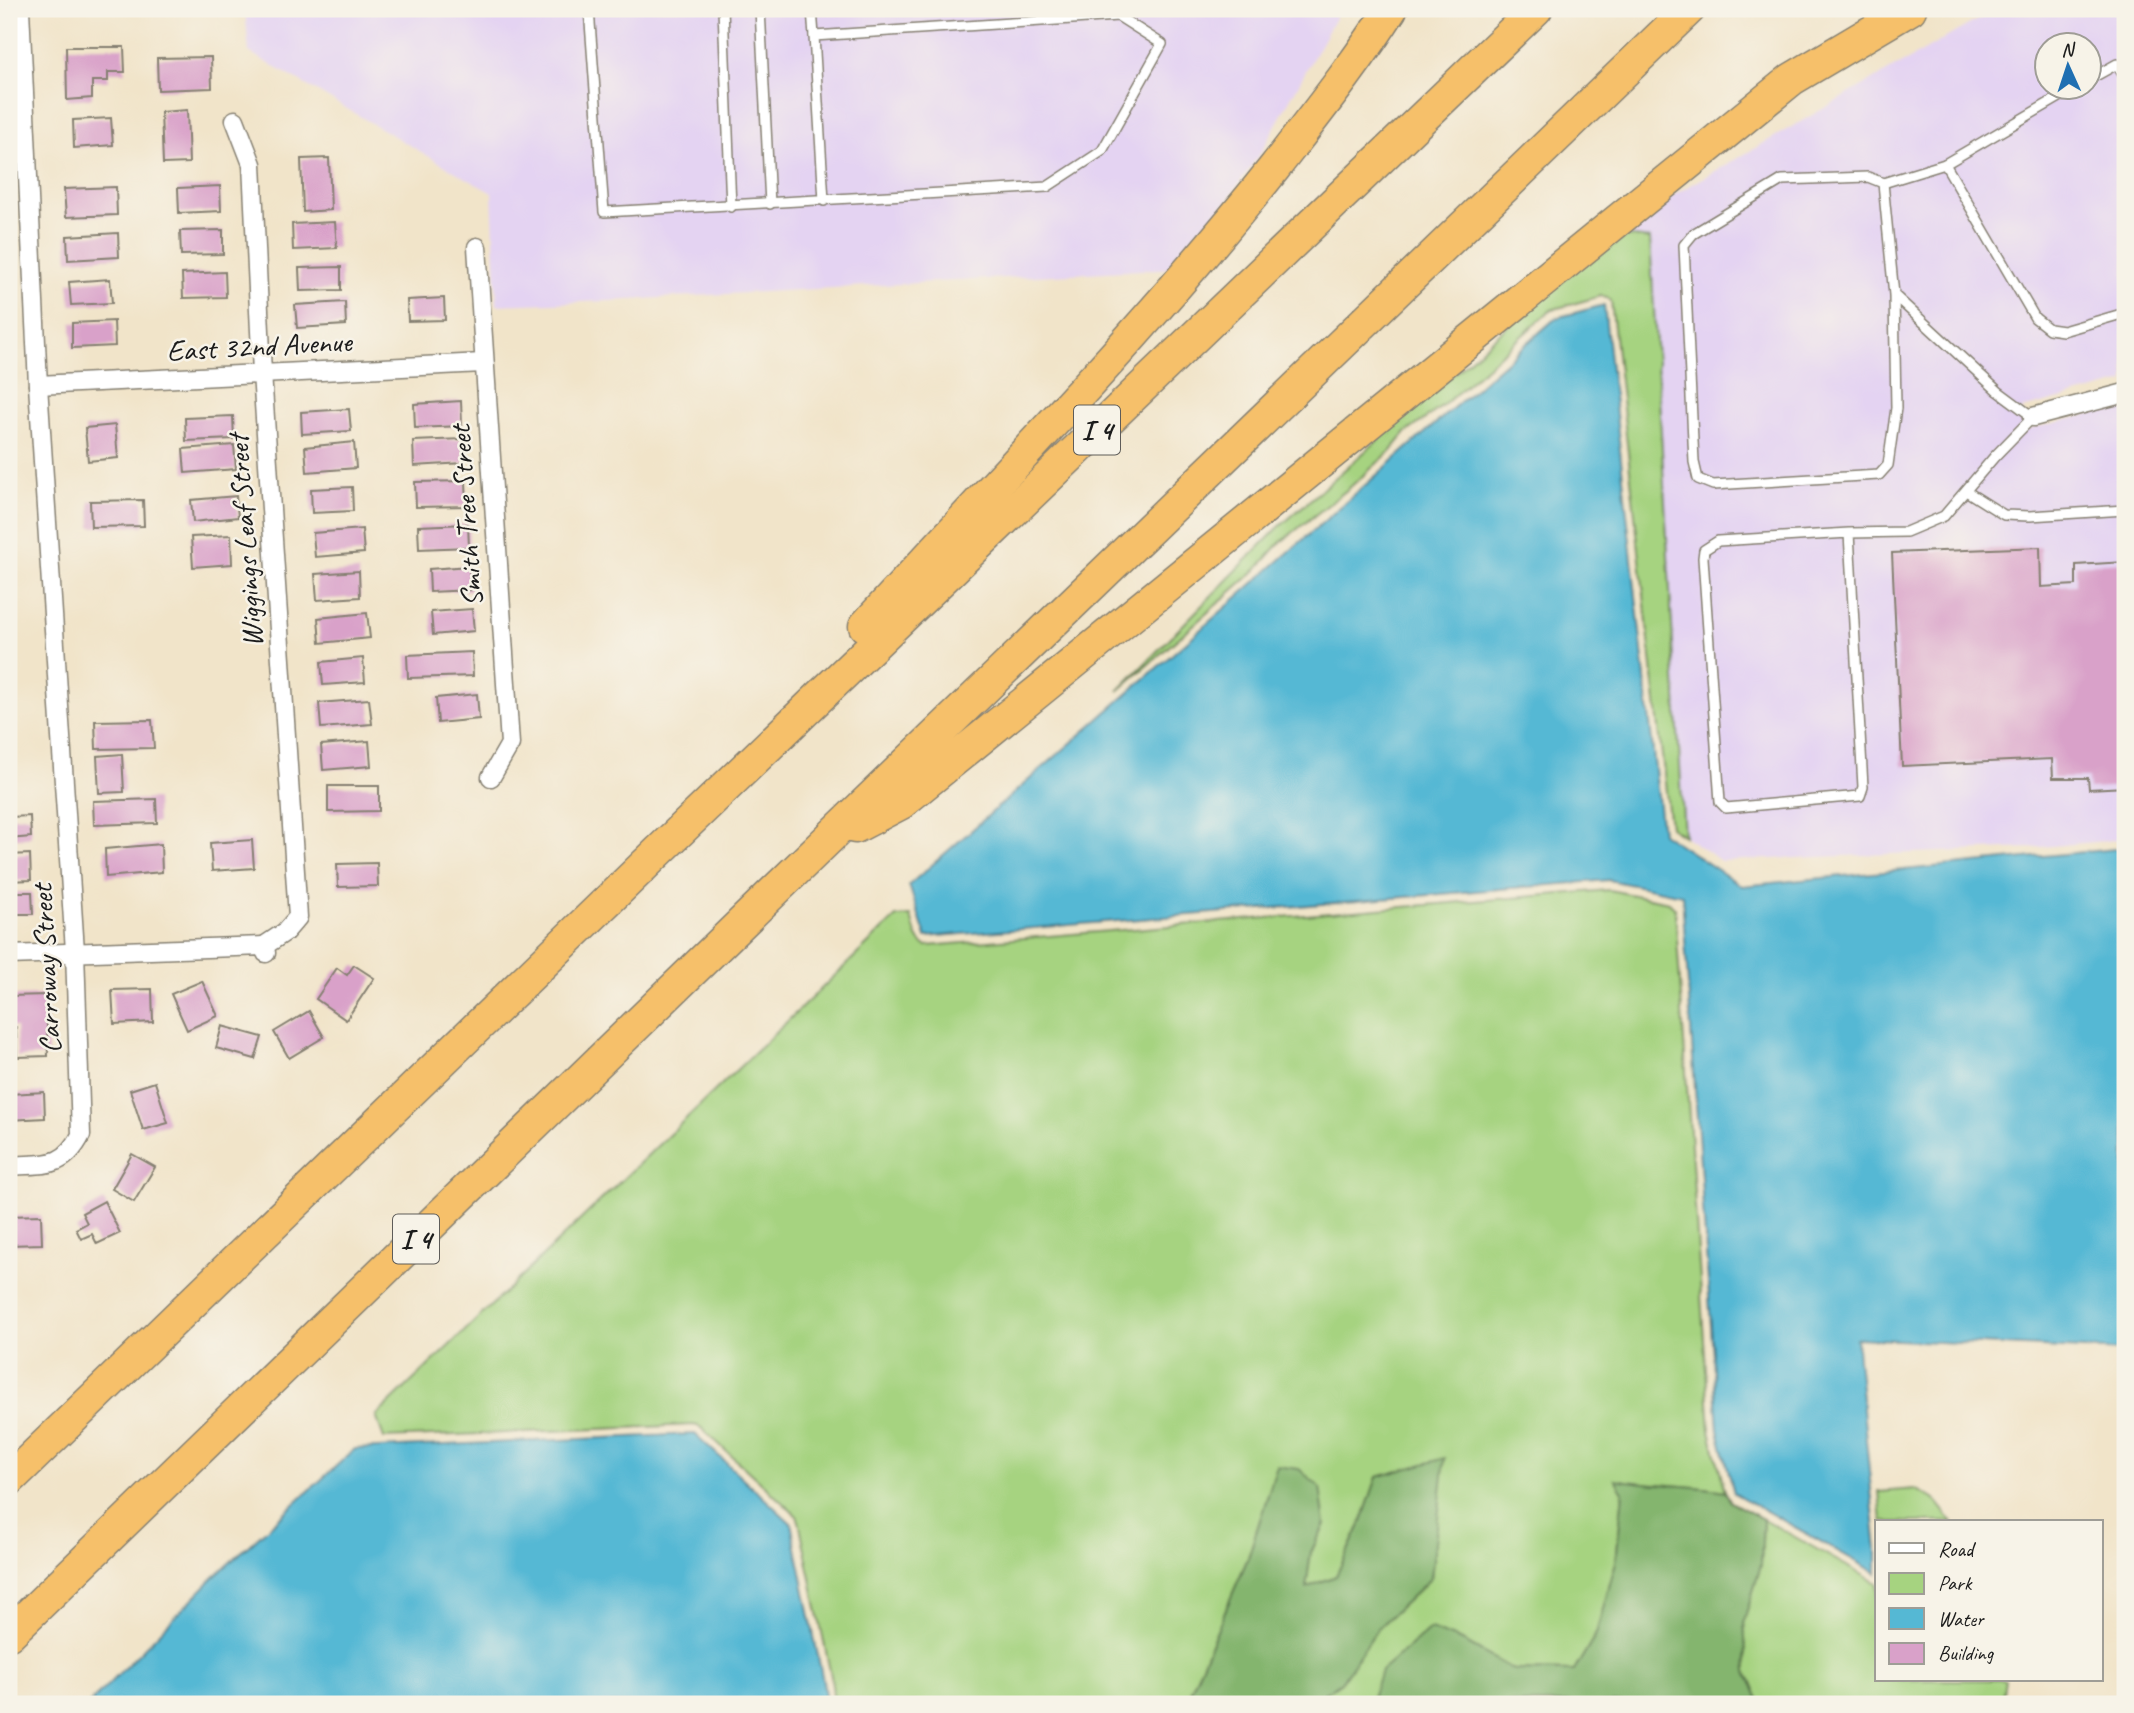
<svg xmlns="http://www.w3.org/2000/svg" width="2134" height="1713" font-family="Caveat,sans-serif">
<style>
.built{fill:#e4d3f2;fill-rule:evenodd}
.green{fill:#a6d380;stroke:#61784e;stroke-width:2}
.forest{fill:#84b56e;stroke:#506845;stroke-width:2}
.water{fill:#55b8d4;stroke:#386a78;stroke-width:2}
.building{fill:#d9a1c9}
.lines{fill:none;stroke-linecap:round;stroke-linejoin:round}
.service-casing{stroke:#868072;stroke-width:12}
.minor-casing{stroke:#868072;stroke-width:21}
.motorway-casing{stroke:#868072;stroke-width:35}
.service{stroke:#fff;stroke-width:9}
.minor{stroke:#fff;stroke-width:18}
.motorway{stroke:#f6c06b;stroke-width:32}
.labels{text-anchor:middle;dominant-baseline:central;stroke-width:5;stroke-linejoin:round;paint-order:stroke}
.shield{fill:#f7f3e8;stroke:#5e5c59;stroke-width:2}
.shield-label{font-size:28px;font-weight:bold;fill:#1c1c1c}
.street-label{font-size:30px;fill:#1c1c1c;stroke:#f7f3e8}
</style>
<rect width="100%" height="100%" fill="#f7f3e8"/>
<filter id="ink" filterUnits="userSpaceOnUse"><feTurbulence type="fractalNoise" baseFrequency=".0143" numOctaves="2"/><feDisplacementMap in="SourceGraphic" scale="14" xChannelSelector="R" yChannelSelector="G"/><feConvolveMatrix kernelMatrix="1 2 1 2 8 2 1 2 1" color-interpolation-filters="sRGB"/></filter>
<filter id="wash" filterUnits="userSpaceOnUse"><feTurbulence type="fractalNoise" baseFrequency=".00686" numOctaves="4" result="noise"/><feDisplacementMap in="SourceGraphic" scale="28" xChannelSelector="R" yChannelSelector="G"/><feGaussianBlur stdDeviation="1.57" result="paint"/><feColorMatrix in="noise" values="0 0 0 0 0 0 0 0 0 0 0 0 0 0 0 0 0 1.4 0 .05"/><feComposite in="paint" operator="in"/></filter>
<g filter="url(#wash)">
<rect width="100%" height="100%" fill="#f1e4c9"/>
<!-- built -->
<g class="built">
<polygon points="245,9 1340,9 1261,152 1194,249 1174,268 608,301 497,305 492,193 249,52"/>
<path d="M1996,9H2125V382L2022,409L2027,430L2125,405V839L2031,848L1721,861L1684,836L1650,239L1618,235L1653,207ZM2046,46H2088V88H2046Z"/>
</g>
<!-- green -->
<g class="green">
<polygon points="1618,235 1650,239 1684,836 1670,827 1611,301 1607,297 1601,296 1551,310 1440,408 1406,433 1391,451 1348,489 1281,542 1256,570 1118,691 1277,529 1519,316"/>
<path d="M1609,890L1669,902L1675,908L1710,1430L1725,1491C1689,1484 1652,1486 1616,1480L1623,1492L1616,1562L1596,1634L1574,1671L1514,1670L1464,1642L1430,1629L1371,1703L1372,1704H1309L1341,1682L1378,1628L1431,1578L1444,1459L1377,1477L1362,1521L1336,1576L1305,1588L1311,1552L1325,1524L1277,1466L1248,1558L1185,1704H834L831,1676L799,1521L797,1516L700,1427L694,1425L384,1438L376,1416L896,917L911,916C914,927 916,943 927,946Z"/>
<polygon points="1915,1489 1934,1499 1952,1522 1882,1522 1879,1492"/>
<polygon points="1763,1519 1877,1583 1877,1680 2005,1680 2003,1694 1998,1704 1761,1704 1747,1671 1744,1621 1761,1565"/>
</g>
<!-- forest -->
<g class="forest">
<polygon points="1445,1458 1431,1578 1378,1628 1341,1682 1309,1704 1185,1704 1248,1558 1277,1466 1299,1469 1320,1487 1325,1524 1311,1552 1306,1588 1336,1576 1362,1521 1377,1477"/>
<path d="M1615,1479C1652,1486 1689,1484 1725,1491L1731,1502L1763,1519L1761,1565L1744,1621L1747,1671L1761,1704L1370,1703L1381,1671L1430,1629L1464,1642L1514,1670L1574,1671L1596,1634L1616,1562L1623,1492Z"/>
</g>
<!-- water -->
<g class="water">
<polygon points="1604,305 1662,833 1742,886 2125,848 2125,1351 1856,1338 1877,1551 1877,1573 1734,1493 1718,1430 1682,895 1609,880 926,937 909,885 1556,318"/>
<polygon points="695,1434 791,1523 823,1681 826,1704 89,1704 214,1577 355,1449"/>
</g>
<g id="blocks">
<!-- building -->
<g class="building">
<polygon points="66,47 124,47 125,72 108,72 108,81 92,81 92,98 67,100"/>
<polygon points="211,57 212,88 158,90 157,58"/>
<polygon points="187,110 189,163 163,164 161,112"/>
<polygon points="111,118 113,145 74,148 73,120"/>
<polygon points="329,158 331,210 303,212 301,159"/>
<polygon points="220,186 221,211 179,213 178,188"/>
<polygon points="116,187 117,215 66,217 64,189"/>
<polygon points="335,222 337,248 293,250 292,224"/>
<polygon points="223,230 223,254 181,255 180,231"/>
<polygon points="118,233 119,257 68,260 67,236"/>
<polygon points="341,267 341,290 300,291 299,268"/>
<polygon points="225,272 226,297 183,298 182,274"/>
<polygon points="110,279 112,303 71,305 69,282"/>
<polygon points="444,298 445,320 408,321 407,300"/>
<polygon points="345,302 346,325 297,328 295,305"/>
<polygon points="114,321 115,346 72,348 72,323"/>
<polygon points="461,401 462,426 415,428 414,404"/>
<polygon points="349,409 351,431 302,434 301,412"/>
<polygon points="233,416 234,439 186,441 185,418"/>
<polygon points="115,425 118,458 88,461 85,428"/>
<polygon points="463,439 464,463 414,466 413,441"/>
<polygon points="354,442 356,468 307,472 305,447"/>
<polygon points="234,445 236,469 185,473 183,449"/>
<polygon points="466,481 467,506 416,507 415,482"/>
<polygon points="352,487 353,511 312,513 311,489"/>
<polygon points="236,496 238,517 193,522 191,500"/>
<polygon points="143,500 144,526 91,527 90,501"/>
<polygon points="468,524 469,547 419,549 418,526"/>
<polygon points="362,529 364,553 315,557 313,533"/>
<polygon points="231,535 232,564 193,567 191,537"/>
<polygon points="2040,547 2041,587 2076,585 2076,565 2125,562 2125,787 2089,789 2088,778 2053,778 2052,759 1902,766 1892,553"/>
<polygon points="469,566 471,590 430,592 429,569"/>
<polygon points="359,571 360,597 317,600 315,574"/>
<polygon points="472,609 474,631 433,635 431,612"/>
<polygon points="367,613 370,638 320,643 318,618"/>
<polygon points="472,652 473,676 408,678 407,655"/>
<polygon points="363,658 365,682 323,685 321,662"/>
<polygon points="477,694 479,719 438,723 436,698"/>
<polygon points="369,699 372,724 321,728 319,703"/>
<polygon points="152,720 154,748 96,749 95,721"/>
<polygon points="369,741 371,766 323,770 321,745"/>
<polygon points="122,754 124,792 99,793 97,756"/>
<polygon points="328,786 379,786 379,811 328,812"/>
<polygon points="156,799 157,823 94,825 93,801"/>
<polygon points="30,816 31,837 9,839 9,817"/>
<polygon points="252,840 254,868 212,871 210,843"/>
<polygon points="161,844 162,872 106,877 105,849"/>
<polygon points="30,854 31,880 9,881 9,855"/>
<polygon points="377,863 378,886 338,887 337,864"/>
<polygon points="9,892 32,892 33,914 9,914"/>
<polygon points="354,965 374,978 346,1020 316,999 337,968 347,975"/>
<polygon points="202,981 218,1016 187,1030 171,994"/>
<polygon points="152,989 153,1022 114,1024 112,990"/>
<polygon points="46,995 48,1056 17,1057 16,1027 9,1027 9,996"/>
<polygon points="309,1011 324,1037 289,1058 274,1032"/>
<polygon points="222,1026 262,1037 255,1059 216,1048"/>
<polygon points="155,1082 168,1123 143,1130 130,1090"/>
<polygon points="44,1092 45,1118 9,1120 9,1094"/>
<polygon points="132,1154 155,1167 134,1202 112,1189"/>
<polygon points="104,1201 120,1233 97,1244 92,1234 81,1239 76,1229 87,1223 82,1213"/>
<polygon points="41,1215 42,1244 9,1245 9,1216"/>
</g>
</g>
</g>
<g filter="url(#ink)">
<use href="#blocks" fill-opacity="0" stroke="#868072" stroke-width="2"/>
<g class="lines">
<defs>
<g id="service">
<polyline points="589,9 604,212 1047,187 1102,151 1162,44 1118,16 814,36 824,201"/>
<polyline points="723,9 731,207"/>
<polyline points="760,9 770,204"/>
<polyline points="812,9 814,36"/>
<polyline points="2088,80 2117,64 2125,78"/>
<polyline points="2075,88 1945,164 2035,318 2049,329 2063,331 2125,313"/>
<polyline points="1883,183 1945,164"/>
<polyline points="1966,491 2004,515 2030,516 2125,510"/>
<polyline points="1849,533 1718,541 1704,550 1703,558 1720,802 1726,808 1860,796 1863,787 1849,533 1906,532 1944,516 1995,456 2033,417 1998,391 1894,295 1883,183 1868,177 1782,180 1693,234 1684,245 1694,462 1698,479 1713,485 1879,475 1888,465 1896,408 1894,295"/>
</g>
<g id="minor">
<polyline points="235,120 252,164 262,373 298,917 285,932 264,946"/>
<polyline points="477,247 510,744 491,777"/>
<polyline points="38,385 483,363"/>
<polyline points="2033,417 2125,393"/>
<polyline points="9,955 264,946 266,953"/>
<path d="M9,1166C44,1163 63,1170 81,1135L75,951L38,385L20,9"/>
</g>
<g id="motorway">
<path d="M865,626C1003,475 1147,328 1275,167C1315,115 1356,64 1391,9"/>
<polyline points="855,827 901,803 1792,79 1910,9"/>
<polyline points="9,1480 658,852 1536,9"/>
<polyline points="9,1634 823,844 1689,9"/>
</g>
</defs>
<!-- service casing -->
<use href="#service" class="service-casing"/>
<!-- minor casing -->
<use href="#minor" class="minor-casing"/>
<!-- motorway casing -->
<use href="#motorway" class="motorway-casing"/>
<!-- service -->
<use href="#service" class="service"/>
<!-- minor -->
<use href="#minor" class="minor"/>
<!-- motorway -->
<use href="#motorway" class="motorway"/>
</g>
</g>
<g class="labels">
<!-- shield labels -->
<g class="shield">
<rect x="1074" y="405.5" width="46" height="49" rx="5"/>
<rect x="393" y="1214.5" width="46" height="49" rx="5"/>
</g>
<g class="shield-label">
<text x="1097" y="430">I 4</text>
<text x="416" y="1239">I 4</text>
</g>
<!-- street labels -->
<g class="street-label">
<text transform="translate(259 346) rotate(-3)">East 32nd Avenue</text>
<text transform="translate(466 516) rotate(-94)">Smith Tree Street</text>
<text transform="translate(245 541) rotate(-94)">Wiggings Leaf Street</text>
<text transform="translate(46 969) rotate(-93)">Carroway Street</text>
</g>
</g>
<!-- margin -->
<rect width="2134" height="1713" fill="none" stroke="#f7f3e8" stroke-width="35"/>
<!-- legend -->
<rect x="1875" y="1520" width="228" height="161" fill="#f7f3e8" stroke="#9f9d96" stroke-width="2"/>
<rect x="1889" y="1543" width="35" height="10" fill="#ffffff" stroke="#9f9d96" stroke-width="2"/>
<text x="1938" y="1556" font-size="21" fill="#1c1c1c">Road</text>
<rect x="1889" y="1573" width="35" height="21" fill="#a6d380" stroke="#9f9d96" stroke-width="2"/>
<text x="1938" y="1590" font-size="21" fill="#1c1c1c">Park</text>
<rect x="1889" y="1608" width="35" height="21" fill="#55b8d4" stroke="#9f9d96" stroke-width="2"/>
<text x="1938" y="1626" font-size="21" fill="#1c1c1c">Water</text>
<rect x="1889" y="1643" width="35" height="21" fill="#d9a1c9" stroke="#9f9d96" stroke-width="2"/>
<text x="1938" y="1660" font-size="21" fill="#1c1c1c">Building</text>
<!-- north arrow -->
<g transform="translate(2068 66) rotate(357)"><circle r="33" fill="#f7f3e8" stroke="#9f9d96" stroke-width="2"/>
<path d="M0-5L12 26L0 18L-12 26Z" fill="#1f6fb2"/>
<text y="-10" font-size="19" font-weight="bold" text-anchor="middle" fill="#1c1c1c">N</text>
</g>
</svg>
